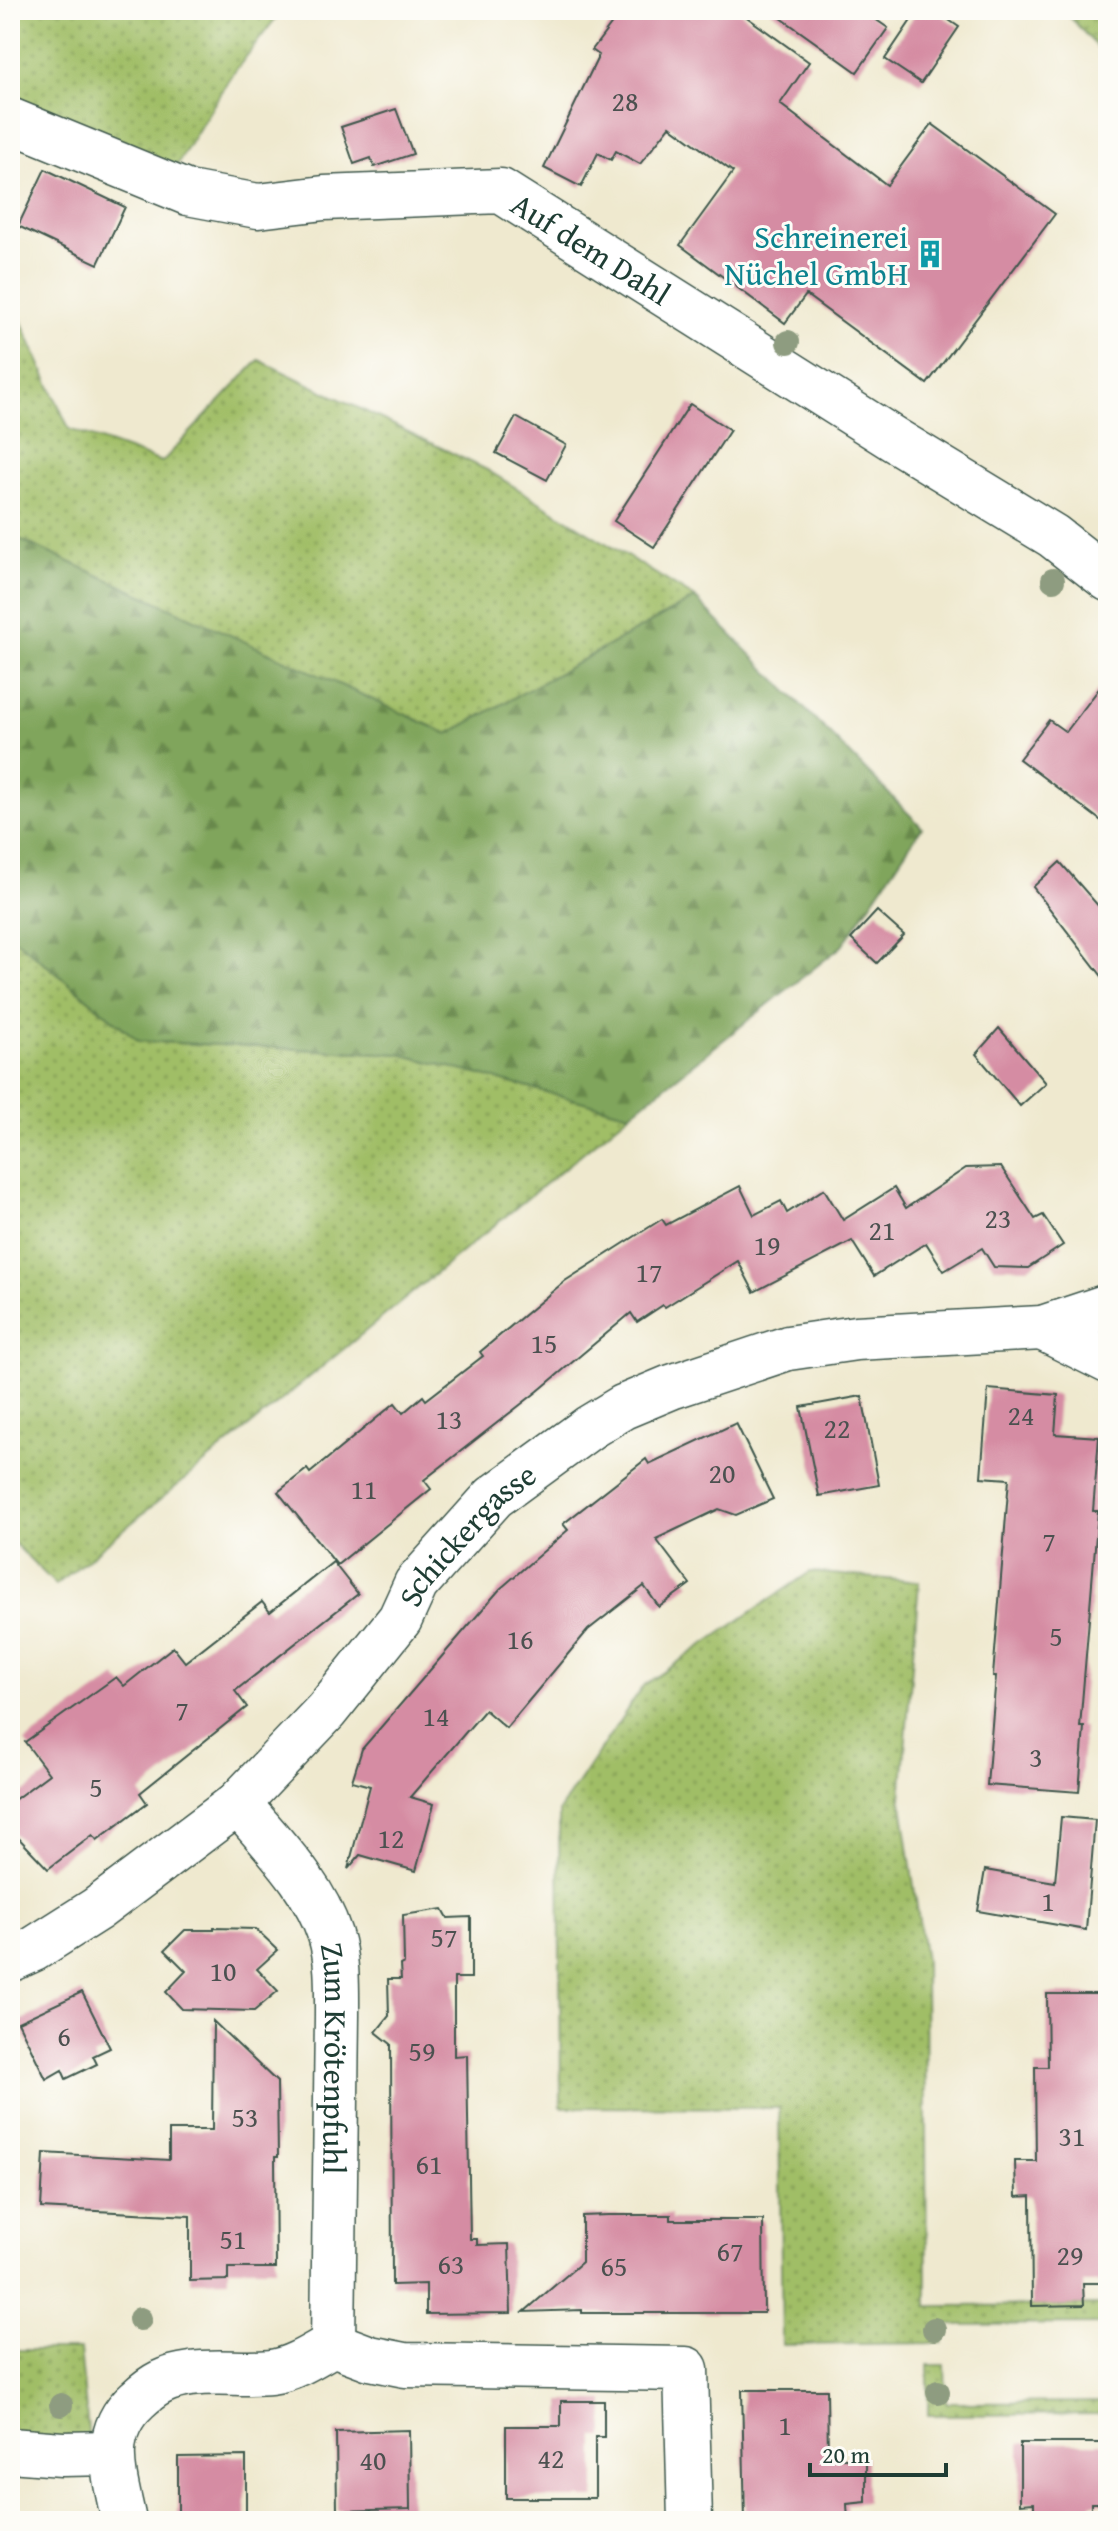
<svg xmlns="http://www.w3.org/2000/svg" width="1118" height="2531" font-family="'Gentium Book Plus',serif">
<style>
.grass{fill:url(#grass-dots);stroke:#607e4d;stroke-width:2}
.forest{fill:url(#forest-firs);stroke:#507148;stroke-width:2}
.building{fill:#d58ca3}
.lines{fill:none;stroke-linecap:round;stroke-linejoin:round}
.minor-casing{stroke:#3e574b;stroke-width:47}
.minor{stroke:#fff;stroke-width:44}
.tree{fill:#8e9c80}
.labels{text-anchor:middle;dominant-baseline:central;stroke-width:6;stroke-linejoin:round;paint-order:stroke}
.number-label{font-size:28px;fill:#4c5150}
.culture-label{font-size:32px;fill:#0d838f;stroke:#fdfcf7;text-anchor:end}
.street-label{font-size:32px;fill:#1f3d34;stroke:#fdfcf7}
</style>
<defs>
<pattern id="grass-dots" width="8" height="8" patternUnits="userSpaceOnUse" patternTransform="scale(2)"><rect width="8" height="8" fill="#a0be66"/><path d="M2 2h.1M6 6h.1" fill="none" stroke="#829c55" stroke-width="1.8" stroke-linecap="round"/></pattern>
<pattern id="forest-firs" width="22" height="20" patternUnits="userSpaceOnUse" patternTransform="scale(2)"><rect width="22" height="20" fill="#80a55b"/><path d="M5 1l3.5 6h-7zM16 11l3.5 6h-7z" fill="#68884c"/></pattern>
</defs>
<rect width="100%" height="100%" fill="#fdfcf7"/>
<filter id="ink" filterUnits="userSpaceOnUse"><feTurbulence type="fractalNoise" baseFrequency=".0125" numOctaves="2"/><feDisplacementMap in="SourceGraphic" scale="16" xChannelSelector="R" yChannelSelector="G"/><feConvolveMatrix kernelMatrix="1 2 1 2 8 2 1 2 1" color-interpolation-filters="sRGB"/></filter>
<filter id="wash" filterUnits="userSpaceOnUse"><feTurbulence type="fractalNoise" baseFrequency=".006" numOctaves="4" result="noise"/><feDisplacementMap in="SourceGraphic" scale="32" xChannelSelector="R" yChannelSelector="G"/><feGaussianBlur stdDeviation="1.8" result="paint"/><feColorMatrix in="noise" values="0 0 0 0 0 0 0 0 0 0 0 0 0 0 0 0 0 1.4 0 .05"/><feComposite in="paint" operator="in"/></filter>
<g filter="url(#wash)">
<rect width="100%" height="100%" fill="#efe9cf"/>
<!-- grass -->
<g class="grass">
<polygon points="10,10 282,10 229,79 176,167 10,113"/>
<polygon points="1063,10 1108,10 1108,45 1102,52"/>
<polygon points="10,296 69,429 162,462 259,360 487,470 695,598 448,734 10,535"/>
<polygon points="10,935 139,1041 400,1054 630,1114 56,1585 10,1539"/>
<polygon points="810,1572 919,1582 901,1798 925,1961 927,2306 1108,2305 1108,2324 944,2325 943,2343 782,2345 779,2108 561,2107 559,1811 643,1686"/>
<polygon points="12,2350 80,2350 89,2440 10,2440 10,2352"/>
<polygon points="928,2365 945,2365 946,2403 1108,2402 1108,2414 928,2415"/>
</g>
<!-- forest -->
<polygon class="forest" points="10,535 448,734 695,598 922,827 842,946 630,1114 400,1054 139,1041 10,935"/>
<g id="blocks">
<!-- building -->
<g class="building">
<polygon points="622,10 737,10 809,62 780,104 887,185 932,124 1055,214 927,384 806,295 785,323 680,245 733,172 670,126 640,164 616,151 611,160 598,153 581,187 544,168 599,55 592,50"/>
<polygon points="770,10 862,10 888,28 857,72"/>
<polygon points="918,10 934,10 959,27 921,83 885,59"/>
<polygon points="396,109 413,154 374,167 371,158 354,164 341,127"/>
<polygon points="45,169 125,207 98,264 18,226"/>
<polygon points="690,404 730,430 654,547 614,521"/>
<polygon points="516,417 566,445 547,480 496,453"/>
<polygon points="1108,677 1108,826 1019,759 1049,720 1066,732"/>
<polygon points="1060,862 1108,917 1108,984 1033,887"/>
<polygon points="877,911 904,935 877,963 851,939"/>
<polygon points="999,1028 1046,1083 1020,1106 976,1054"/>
<polygon points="1001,1167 1035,1219 1043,1215 1063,1245 1028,1268 994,1267 982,1248 944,1271 926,1243 874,1276 852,1241 754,1292 738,1261 665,1307 663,1305 637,1322 631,1313 538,1391 424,1480 431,1489 337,1565 278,1492 307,1469 310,1473 395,1403 403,1413 423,1396 426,1400 483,1356 480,1352 565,1281 662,1219 666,1225 740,1186 754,1215 781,1201 787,1213 824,1189 843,1220 894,1188 906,1208 966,1168"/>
<polygon points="988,1389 1058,1395 1055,1434 1099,1437 1093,1511 1098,1511 1080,1727 1084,1727 1079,1792 987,1785 996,1676 993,1676 1009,1479 981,1477"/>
<polygon points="862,1396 879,1485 819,1496 801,1407"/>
<polygon points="736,1423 773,1499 736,1515 719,1509 656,1539 690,1584 659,1607 644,1586 588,1630 506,1728 485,1710 410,1797 434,1804 416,1871 360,1855 348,1869 370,1786 352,1781 362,1749 500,1589 568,1530 563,1524 646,1459 649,1464"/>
<polygon points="333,1562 358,1594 235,1691 247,1707 140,1793 147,1803 97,1840 93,1835 48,1869 10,1829 10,1803 49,1774 25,1742 116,1677 124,1686 173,1647 185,1662 262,1602 270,1612"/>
<polygon points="1061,1817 1095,1820 1086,1930 978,1911 985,1870 1055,1882"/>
<polygon points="443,1909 448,1918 471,1917 471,1978 454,1978 454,2056 467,2055 470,2239 477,2239 477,2245 509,2244 511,2313 426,2314 426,2284 392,2285 391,2044 376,2032 389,2016 388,1979 401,1979 400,1965 404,1963 403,1915"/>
<polygon points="214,1928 256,1929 278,1950 257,1969 278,1991 254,2011 182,2009 166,1992 186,1971 165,1950 185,1930 214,1930"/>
<polygon points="82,1992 110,2048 93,2056 97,2064 66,2079 62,2070 46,2079 18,2022"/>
<polygon points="1047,1994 1108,1994 1108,2283 1083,2283 1084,2305 1032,2306 1031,2196 1016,2197 1015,2161 1036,2161 1035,2067 1048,2067"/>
<polygon points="213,2021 277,2082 278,2157 275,2157 276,2268 228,2268 228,2280 190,2281 190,2216 41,2208 44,2153 169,2160 169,2130 212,2130"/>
<polygon points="608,2215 671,2215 671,2220 763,2220 764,2313 582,2313 582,2310 524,2312 582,2262 582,2216"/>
<polygon points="742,2390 827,2390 828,2458 866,2458 866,2502 847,2504 848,2521 745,2521"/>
<polygon points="561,2401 604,2401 604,2437 595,2437 595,2498 506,2498 506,2426 561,2426"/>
<polygon points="409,2430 410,2509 337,2511 336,2432"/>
<polygon points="1020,2443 1108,2443 1108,2503 1091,2503 1091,2521 1034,2521 1034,2503 1020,2504"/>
<polygon points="246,2456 246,2521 178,2521 178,2457"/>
</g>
</g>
</g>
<g filter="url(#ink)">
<use href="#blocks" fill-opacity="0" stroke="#3e574b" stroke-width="2"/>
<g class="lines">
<defs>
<g id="minor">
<path id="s1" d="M10,120L188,193L258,206L324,198L501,191L895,440L1053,536L1108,579"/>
<polyline points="1042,1328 1108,1361"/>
<path id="s2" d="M238,1803C272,1844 314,1884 330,1935C338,1960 337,1988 337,2015L333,2344"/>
<path id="s3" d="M10,1960L34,1949L97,1909L238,1803L326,1711L400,1619L416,1584L494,1497L590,1427L623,1407L671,1387L788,1348L856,1338L1042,1328L1108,1306"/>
<polyline points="333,2344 370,2358 405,2365 686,2369 690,2521"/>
<polyline points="10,2450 62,2454 112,2453"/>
<path d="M124,2521C115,2477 99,2434 137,2400C154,2384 167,2377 191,2374C217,2370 245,2375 271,2372C293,2369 314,2355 333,2344"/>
</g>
</defs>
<!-- minor casing -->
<use href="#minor" class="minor-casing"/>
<!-- minor -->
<use href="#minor" class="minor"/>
</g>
<!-- trees -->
<g class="tree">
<circle cx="788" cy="342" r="12"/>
<circle cx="1053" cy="580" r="12"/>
<circle cx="140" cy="2319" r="12"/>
<circle cx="934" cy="2329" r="12"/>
<circle cx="938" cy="2392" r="12"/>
<circle cx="61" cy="2405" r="12"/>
</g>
</g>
<!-- icons -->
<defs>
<symbol id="building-bare" viewBox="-9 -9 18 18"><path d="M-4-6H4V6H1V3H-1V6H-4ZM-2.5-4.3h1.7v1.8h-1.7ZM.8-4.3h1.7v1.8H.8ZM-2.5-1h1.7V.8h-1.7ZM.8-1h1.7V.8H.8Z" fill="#0f9aa8" stroke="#fdfcf7" stroke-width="2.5" paint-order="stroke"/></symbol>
</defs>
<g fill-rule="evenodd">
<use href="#building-bare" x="910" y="234" width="40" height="40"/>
</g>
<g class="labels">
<!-- number labels -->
<g class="number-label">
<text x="625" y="100">28</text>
<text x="998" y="1217">23</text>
<text x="882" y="1229">21</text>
<text x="767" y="1244">19</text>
<text x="649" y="1271">17</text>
<text x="544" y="1342">15</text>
<text x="1021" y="1414">24</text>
<text x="449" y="1418">13</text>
<text x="837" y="1427">22</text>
<text x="722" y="1472">20</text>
<text x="364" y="1488">11</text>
<text x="1049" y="1540">7</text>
<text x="1056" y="1635">5</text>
<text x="520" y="1638">16</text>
<text x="182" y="1709">7</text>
<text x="436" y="1715">14</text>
<text x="1036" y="1756">3</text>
<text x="96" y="1786">5</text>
<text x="391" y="1837">12</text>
<text x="1048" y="1900">1</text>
<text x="444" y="1936">57</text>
<text x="223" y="1970">10</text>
<text x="64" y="2035">6</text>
<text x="422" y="2050">59</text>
<text x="245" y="2116">53</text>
<text x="1072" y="2135">31</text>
<text x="429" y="2163">61</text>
<text x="233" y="2238">51</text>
<text x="730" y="2250">67</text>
<text x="1070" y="2254">29</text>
<text x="451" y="2263">63</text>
<text x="614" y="2265">65</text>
<text x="785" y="2424">1</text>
<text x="551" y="2457">42</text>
<text x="373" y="2459">40</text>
</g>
<!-- culture labels -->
<g class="culture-label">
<text x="908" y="236">Schreinerei<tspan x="908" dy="37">Nüchel GmbH</tspan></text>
</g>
<!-- street labels -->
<g class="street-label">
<text stroke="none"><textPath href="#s1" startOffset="614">Auf dem Dahl</textPath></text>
<text stroke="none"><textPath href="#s3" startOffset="632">Schickergasse</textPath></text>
<text stroke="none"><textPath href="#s2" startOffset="286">Zum Krötenpfuhl</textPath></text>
</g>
</g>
<!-- margin -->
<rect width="1118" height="2531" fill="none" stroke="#fdfcf7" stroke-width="40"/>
<!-- scale -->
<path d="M810 2463v12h136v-12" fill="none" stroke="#1f3d34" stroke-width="4"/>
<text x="822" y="2463" font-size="24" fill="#1f3d34" stroke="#fdfcf7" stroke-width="6" paint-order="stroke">20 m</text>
</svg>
